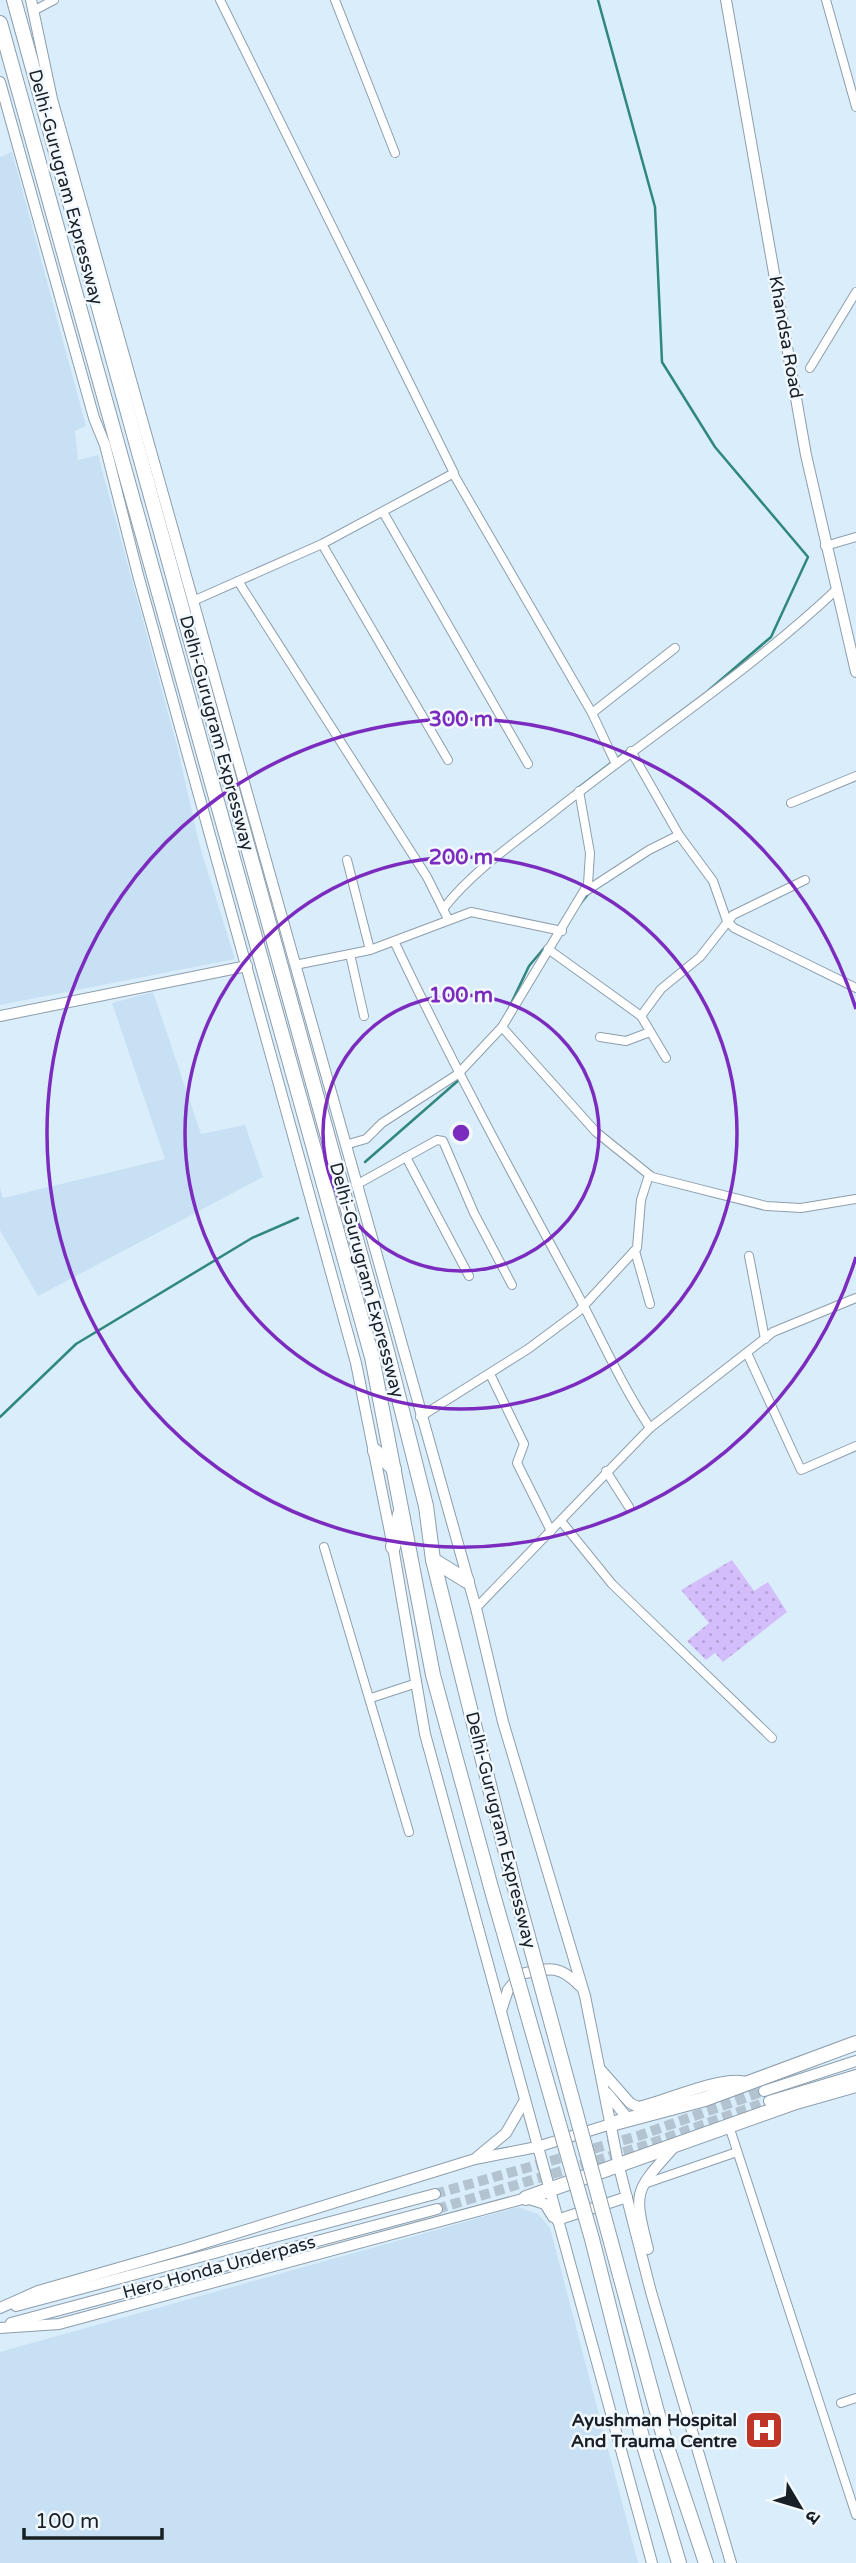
<svg xmlns="http://www.w3.org/2000/svg" width="856" height="2563" font-family="'Varela Round','Noto Sans Devanagari',sans-serif">
<style>
.built{fill:#c7e0f3}
.green{fill:url(#green-dots)}
.lines{fill:none;stroke-linecap:round;stroke-linejoin:round}
.stream{stroke:#2f877d;stroke-width:2.5}
.secondary-tunnel{stroke:#b3c4d0;stroke-width:10;stroke-dasharray:10 5;stroke-linecap:butt}
.street-casing{stroke:#8d9eac;stroke-width:10}
.secondary-casing{stroke:#8d9eac;stroke-width:12}
.highway-casing{stroke:#8d9eac;stroke-width:16}
.street{stroke:#fff;stroke-width:8}
.secondary{stroke:#fff;stroke-width:10}
.highway{stroke:#fff;stroke-width:14}
.highway-bridge-casing{stroke:#8d9eac;stroke-width:16;stroke-linecap:butt}
.highway-bridge{stroke:#fff;stroke-width:14}
.ring{fill:none;stroke:#7b2cbf;stroke-width:3.5}
.labels{text-anchor:middle;dominant-baseline:central;stroke-width:5;stroke-linejoin:round;paint-order:stroke}
.street-label{font-size:18px;fill:#192025;stroke:#f1f8fe}
.poi-label{font-size:18px;font-weight:bold;fill:#192025;stroke:#f1f8fe;text-anchor:end}
.centre{fill:#7b2cbf;stroke:#f1f8fe;stroke-width:3.5}
.ring-label{font-size:21px;text-anchor:middle;font-weight:bold;fill:#7b2cbf;stroke:#f1f8fe;stroke-width:5;stroke-linejoin:round;paint-order:stroke}
</style>
<defs>
<pattern id="green-dots" width="8" height="8" patternUnits="userSpaceOnUse" patternTransform="scale(1.75)"><rect width="8" height="8" fill="#d3befb"/><path d="M2 2h.1M6 6h.1" fill="none" stroke="#b5a3d7" stroke-width="1.8" stroke-linecap="round"/></pattern>
</defs>
<rect width="100%" height="100%" fill="#daedfb"/>
<!-- built -->
<g class="built">
<polygon points="12,152 86,426 75,431 78,460 98,455 177,746 200,847 235,959 0,1005 0,157"/>
<polygon points="153,992 201,1134 245,1125 263,1177 38,1296 0,1230 0,1188 3,1198 165,1159 112,1003"/>
<polygon points="518,2207 538,2214 550,2228 638,2563 0,2563 0,2352"/>
</g>
<!-- green -->
<polygon class="green" points="732,1560 754,1591 768,1582 787,1612 723,1662 715,1653 706,1660 687,1641 709,1623 681,1590"/>
<g class="lines">
<!-- stream -->
<g class="stream">
<polyline points="598,0 655,207 662,362 715,447 808,557 771,637 709,690"/>
<polyline points="578,788 628,750"/>
<polyline points="580,904 589,893"/>
<polyline points="508,1010 529,966 545,947"/>
<polyline points="365,1162 460,1079"/>
<polyline points="0,1417 76,1344 252,1238 298,1218"/>
</g>
<!-- secondary-tunnel -->
<g class="secondary-tunnel">
<polyline points="435,2194 638,2136 764,2091"/>
<polyline points="437,2209 644,2146 769,2101"/>
</g>
<defs>
<g id="street">
<polyline points="335,0 395,153"/>
<polyline points="826,0 856,107"/>
<polyline points="35,10 54,0"/>
<polyline points="810,368 856,292"/>
<polyline points="454,475 592,713 615,762"/>
<polyline points="383,512 528,764"/>
<polyline points="322,544 448,760"/>
<polyline points="825,546 856,537"/>
<polyline points="238,581 427,877 448,919"/>
<polyline points="193,601 322,544 454,473 220,0"/>
<polyline points="592,713 675,648"/>
<polyline points="631,751 679,835 713,881 727,921 734,928 856,988"/>
<polyline points="791,803 856,776"/>
<polyline points="347,860 370,950"/>
<polyline points="586,891 649,850 679,835"/>
<path d="M443,909C473,871 513,844 551,814C645,739 748,673 836,590"/>
<path d="M394,941C449,1057 510,1170 571,1282C598,1331 619,1381 650,1428"/>
<polyline points="548,949 641,1016 666,1058"/>
<polyline points="350,954 364,1016"/>
<polyline points="295,965 370,950 471,912 562,931"/>
<polyline points="641,1016 661,989 700,957 733,915 805,880"/>
<polyline points="502,1027 596,1132 652,1177 766,1206 801,1208 856,1199"/>
<polyline points="600,1037 626,1041 650,1032"/>
<polyline points="345,1145 366,1139 382,1123 458,1074 502,1027 588,884 590,853 579,791"/>
<polyline points="406,1157 469,1276"/>
<polyline points="356,1185 437,1140 443,1141 474,1213 512,1285"/>
<polyline points="635,1251 650,1304"/>
<polyline points="749,1256 765,1339"/>
<polyline points="747,1353 801,1470 856,1446"/>
<polyline points="490,1374 524,1444 517,1463 551,1531"/>
<polyline points="420,1417 528,1349 579,1311 637,1248 641,1200 649,1175"/>
<polyline points="606,1471 629,1507"/>
<polyline points="561,1521 612,1584 772,1738"/>
<polyline points="324,1547 409,1832"/>
<polyline points="476,1608 650,1428 773,1332 856,1298"/>
<polyline points="371,1698 417,1683"/>
<polyline points="729,2126 856,2515"/>
<polyline points="644,2184 737,2152"/>
<polyline points="841,2403 856,2398"/>
</g>
<g id="secondary">
<polyline points="31,0 52,99 476,1608 503,1722 585,1996 619,2167 651,2292 731,2563"/>
<polyline points="726,0 806,455 856,672"/>
<polyline points="0,82 94,418 105,445 138,575 356,1363 393,1547 425,1734 652,2563"/>
<polyline points="0,1016 247,966"/>
<path d="M501,2011L508,1990L521,1974C549,1968 559,1964 580,1986"/>
<path d="M600,2069L630,2103L638,2107C663,2102 729,2072 748,2083"/>
<polyline points="764,2091 856,2061"/>
<polyline points="607,2093 629,2120"/>
<polyline points="769,2101 856,2075"/>
<polyline points="477,2157 506,2133 525,2100"/>
<polyline points="557,2220 627,2197"/>
<path d="M648,2249C633,2190 634,2192 675,2146"/>
<polyline points="16,2306 435,2194"/>
<polyline points="0,2308 38,2291 185,2249 475,2159 537,2147 611,2124"/>
<polyline points="11,2323 437,2209"/>
<polyline points="0,2328 59,2324 526,2198 545,2204 553,2217"/>
</g>
<g id="highway">
<polyline points="14,0 387,1351 426,1506 433,1560 514,1885"/>
<polyline points="0,23 372,1357 433,1675 492,1891"/>
<polyline points="375,1451 394,1469"/>
<polyline points="393,1547 400,1514"/>
<polyline points="433,1560 467,1581"/>
<polyline points="611,2124 705,2099 856,2043"/>
<polyline points="526,2198 796,2102 856,2085"/>
<polyline points="665,2441 706,2563"/>
<polyline points="645,2449 679,2563"/>
</g>
</defs>
<!-- street casing -->
<use href="#street" class="street-casing"/>
<!-- secondary casing -->
<use href="#secondary" class="secondary-casing"/>
<!-- highway casing -->
<use href="#highway" class="highway-casing"/>
<!-- street -->
<use href="#street" class="street"/>
<!-- secondary -->
<use href="#secondary" class="secondary"/>
<!-- highway -->
<use href="#highway" class="highway"/>
<defs>
<g id="highway-bridge">
<polyline points="514,1885 665,2441"/>
<polyline points="492,1891 592,2239 645,2449"/>
</g>
</defs>
<!-- highway-bridge casing -->
<use href="#highway-bridge" class="highway-bridge-casing"/>
<!-- highway-bridge -->
<use href="#highway-bridge" class="highway-bridge"/>
</g>
<!-- distance rings -->
<g class="ring">
<circle cx="461" cy="1133" r="138"/>
<circle cx="461" cy="1133" r="276"/>
<path d="M856 1257A414 414 0 1 1 856 1009"/>
</g>
<!-- icons -->
<defs>
<symbol id="hospital-square" viewBox="-11 -11 22 22"><rect x="-9" y="-9" width="18" height="18" rx="4" fill="#c13428" stroke="#f1f8fe"/><path d="M-5-5h3v3.5h4V-5h3V5h-3V1.5h-4V5h-3Z" fill="#fff"/></symbol>
</defs>
<g fill-rule="evenodd">
<use href="#hospital-square" x="742" y="2408" width="44" height="44"/>
</g>
<g class="labels">
<!-- street labels -->
<g class="street-label">
<text transform="translate(66 187) rotate(75)">Delhi-Gurugram Expressway</text>
<text transform="translate(786 337) rotate(80)">Khandsa Road</text>
<text transform="translate(217 733) rotate(75)">Delhi-Gurugram Expressway</text>
<text transform="translate(367 1280) rotate(75)">Delhi-Gurugram Expressway</text>
<text transform="translate(501 1830) rotate(76)">Delhi-Gurugram Expressway</text>
<text transform="translate(219 2267) rotate(-15)">Hero Honda Underpass</text>
</g>
<!-- poi labels -->
<g class="poi-label">
<text x="737" y="2420">Ayushman Hospital<tspan x="737" dy="21">And Trauma Centre</tspan></text>
</g>
</g>
<circle cx="461" cy="1133" r="10" class="centre"/>
<g class="ring-label">
<text x="461" y="726">300 m</text>
<text x="461" y="864">200 m</text>
<text x="461" y="1002">100 m</text>
</g>
<!-- north arrow -->
<g transform="translate(800 2507) rotate(128)" stroke="#f1f8fe" stroke-width="5" paint-order="stroke">
<path d="M0-5L12 26L0 18L-12 26Z" fill="#192025"/>
<text y="-10" font-size="19" font-weight="bold" text-anchor="middle" fill="#192025">उ</text>
</g>
<!-- scale -->
<path d="M24 2528v10h138v-10" fill="none" stroke="#192025" stroke-width="3.5"/>
<text x="35" y="2528" font-size="21" fill="#192025" stroke="#f1f8fe" stroke-width="5" paint-order="stroke">100 m</text>
</svg>
